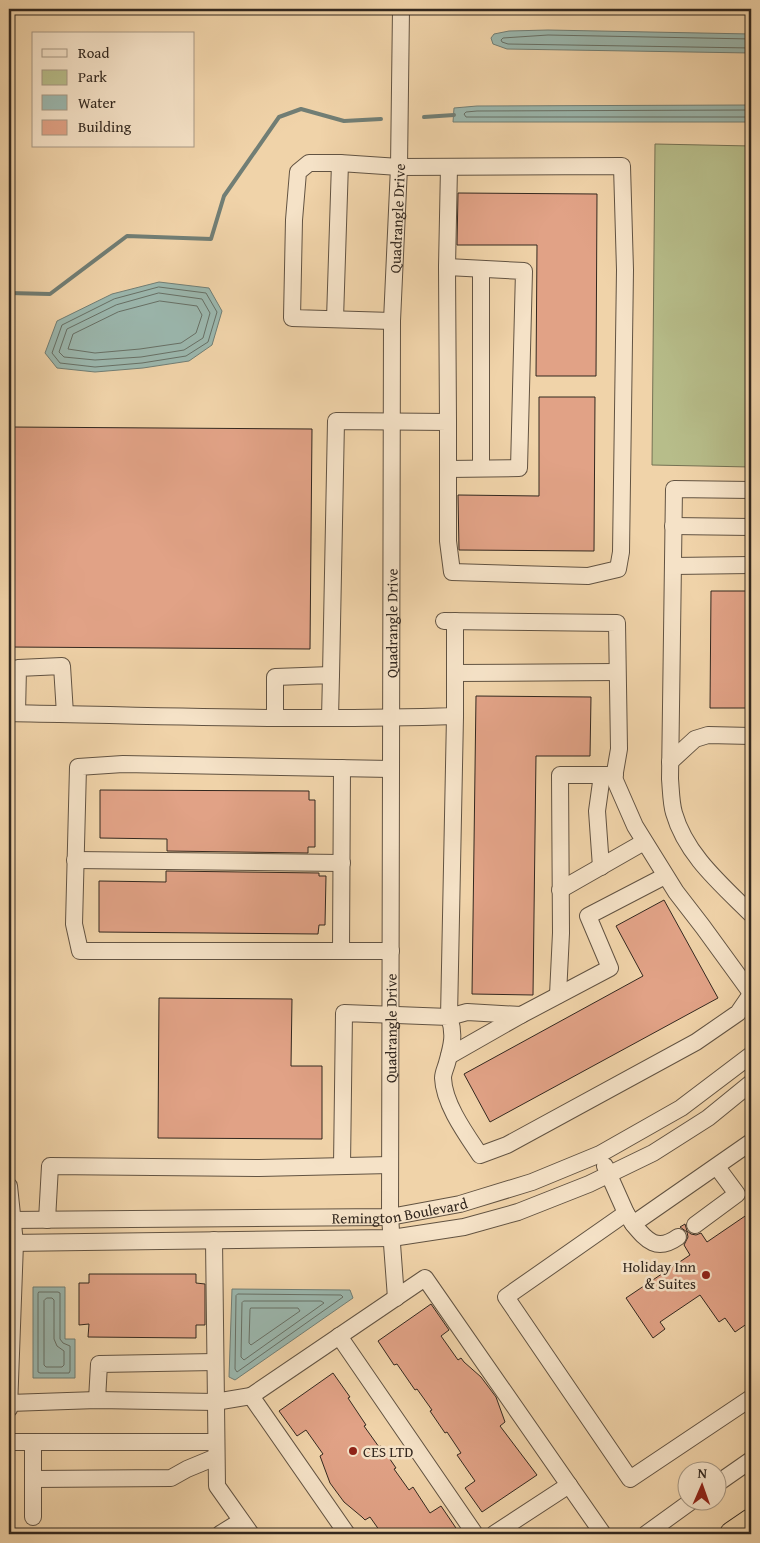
<svg xmlns="http://www.w3.org/2000/svg" width="760" height="1543" font-family="'Gentium Book Plus',serif">
<style>
.green{fill:#b7bd8a;stroke:#757254}
.water{fill:#9bb7ae;stroke:#717e75}
.lines{fill:none;stroke-linecap:round;stroke-linejoin:round}
.shore{stroke:#677066;stroke-width:1}
.stream{stroke:#717e75;stroke-width:4}
.building{fill:#e1a286;stroke:#33281f}
.minor-casing{stroke:#625342;stroke-width:18}
.highway-casing{stroke:#33281f;stroke-width:26}
.minor{stroke:#f5e2c7;stroke-width:16}
.highway{stroke:#f0d3a9;stroke-width:24}
.poi-dot{fill:#8f2418;stroke:#f5e2c7;stroke-width:2}
.labels{text-anchor:middle;dominant-baseline:central;stroke-width:5;stroke-linejoin:round;paint-order:stroke}
.street-label{font-size:15px;fill:#33281f;stroke:#f5e2c7}
.poi-label{font-size:15px;fill:#33281f;stroke:#f5e2c7;text-anchor:end}
</style>
<rect width="100%" height="100%" fill="#f0d3a9"/>
<filter id="stains"><feTurbulence type="fractalNoise" baseFrequency=".004" numOctaves="4"/><feColorMatrix values="0 0 0 0 .2 0 0 0 0 .09 0 0 0 0 .02 0 0 0 .5 -.17"/></filter>
<radialGradient id="worn" r=".72"><stop offset=".6" stop-color="#630" stop-opacity="0"/><stop offset="1" stop-color="#630" stop-opacity=".3"/></radialGradient>
<!-- green -->
<polygon class="green" points="655,144 751,146 751,467 652,465"/>
<!-- water -->
<g class="water">
<polygon points="548,30 751,34 751,53 507,49 493,44 491,38 494,34 509,31"/>
<polygon points="751,105 751,122 453,122 454,108 477,106"/>
<polygon points="159,282 209,288 222,311 212,345 189,361 143,368 95,372 57,368 45,353 57,321 112,294"/>
<polygon points="33,1287 65,1287 65,1339 75,1339 75,1378 33,1378"/>
<polygon points="232,1289 350,1290 353,1298 235,1380 229,1377"/>
</g>
<g class="lines">
<!-- shore -->
<g class="shore">
<polyline points="751,39 548,35 503,38 501,40 502,42 508,44 751,48"/>
<polyline points="751,110 477,111 466,112 464,114 466,117 751,117"/>
<polygon points="159,287 206,293 217,312 208,342 186,356 142,363 95,367 60,363 52,353 62,325 114,299"/>
<polygon points="159,293 202,299 210,313 203,338 184,350 141,357 95,360 64,357 59,352 67,329 116,305"/>
<polygon points="160,301 197,306 202,315 196,333 181,343 140,349 95,353 68,349 73,334 118,312"/>
<polygon points="39,1292 58,1292 60,1293 60,1339 63,1343 70,1346 70,1371 69,1373 40,1373 38,1372 38,1294"/>
<polygon points="238,1294 341,1295 343,1297 237,1372 235,1369 236,1296"/>
<polygon points="47,1298 52,1298 54,1300 54,1339 57,1346 64,1351 64,1365 62,1367 46,1367 44,1365 44,1301"/>
<polygon points="244,1301 321,1301 324,1303 244,1360 241,1357 242,1303"/>
<polygon points="251,1308 298,1308 300,1311 251,1345 249,1343 250,1310"/>
</g>
<!-- stream -->
<g class="stream">
<polyline points="424,117 454,115"/>
<polyline points="9,293 50,294 127,236 211,239 224,196 279,117 301,109 344,121 381,119"/>
</g>
</g>
<!-- building -->
<g class="building">
<polygon points="458,193 597,194 596,376 536,376 537,245 457,245"/>
<polygon points="539,397 595,397 594,551 459,550 458,495 539,496"/>
<polygon points="9,427 312,429 310,649 9,647"/>
<polygon points="711,591 751,591 751,708 710,708"/>
<polygon points="476,696 591,697 590,756 536,756 533,995 472,994"/>
<polygon points="100,790 309,791 309,800 315,800 315,847 308,847 308,853 167,851 167,839 100,838"/>
<polygon points="166,871 319,873 319,876 326,876 325,925 319,925 318,934 99,932 99,881 166,882"/>
<polygon points="664,900 718,998 490,1122 464,1074 643,976 616,926"/>
<polygon points="159,998 292,999 291,1066 322,1066 322,1139 158,1138"/>
<polygon points="751,1212 751,1321 735,1332 725,1318 719,1322 700,1295 660,1322 665,1329 653,1338 626,1298 690,1255 684,1245 688,1237 687,1232 680,1227 685,1224 687,1231 691,1234 696,1235 701,1233 707,1242"/>
<polygon points="89,1274 196,1274 196,1283 205,1284 205,1325 196,1325 196,1338 88,1337 89,1324 79,1325 79,1283 89,1283"/>
<polygon points="431,1304 449,1330 441,1336 458,1360 461,1358 464,1362 481,1377 496,1397 505,1422 500,1426 537,1475 482,1512 465,1488 475,1481 457,1455 461,1453 447,1432 445,1433 430,1411 432,1410 417,1389 415,1390 397,1364 394,1365 378,1341"/>
<polygon points="333,1373 350,1397 348,1398 366,1425 364,1426 379,1447 381,1446 396,1468 394,1469 409,1490 413,1487 430,1513 441,1506 460,1534 382,1534 370,1517 365,1520 362,1517 344,1502 330,1483 320,1456 323,1454 306,1430 297,1436 279,1411"/>
</g>
<g class="lines">
<defs>
<g id="minor">
<polyline points="447,267 524,271 519,468 448,469"/>
<polyline points="481,269 481,468"/>
<polyline points="335,319 340,163"/>
<polyline points="448,422 447,267 449,167"/>
<path d="M751,490L674,489L670,779C671,790 671,803 674,813C686,855 721,884 751,914"/>
<polyline points="673,526 751,527"/>
<polyline points="673,566 751,565"/>
<polyline points="444,621 617,623 619,749 614,778 635,826 676,892 703,927 751,993"/>
<polyline points="455,673 617,672"/>
<polyline points="331,675 336,421 448,422 448,541 452,572 588,576 618,569 621,552 625,270 622,166 399,167 340,163 309,163 298,172 294,220 292,318 392,321"/>
<path d="M9,713C157,716 306,721 455,716V621"/>
<polyline points="17,713 18,668 62,666 65,714"/>
<polyline points="455,716 449,1017 467,1012 521,1015 610,968 588,916 665,876"/>
<polyline points="275,718 275,677 331,675 330,718"/>
<polyline points="670,762 695,739 708,735 751,736"/>
<polyline points="75,860 342,863"/>
<polyline points="601,867 597,811 602,775"/>
<polyline points="560,890 644,842"/>
<polyline points="341,951 342,768"/>
<polyline points="391,951 80,951 74,924 78,767 123,764 391,769"/>
<polyline points="558,995 561,933 560,775 615,775"/>
<polyline points="449,1056 521,1015"/>
<path d="M342,1166L344,1013L449,1017C455,1034 452,1045 447,1063C446,1067 443,1073 443,1078C444,1104 466,1134 480,1155L507,1145L696,1042L738,1013L751,994"/>
<polyline points="605,1166 626,1213 506,1297 630,1479 751,1398"/>
<polyline points="9,1186 15,1243 9,1409"/>
<polyline points="626,1213 633,1224 751,1142"/>
<path id="s1" d="M9,1220L390,1217L460,1204L532,1182L600,1154L681,1108L751,1055"/>
<polyline points="47,1220 50,1166 259,1168 390,1165"/>
<path d="M633,1224C647,1241 657,1252 678,1237"/>
<polyline points="695,1225 737,1194 717,1167"/>
<polyline points="214,1240 217,1486 251,1534"/>
<polyline points="9,1243 392,1238 464,1227 518,1212 589,1184 653,1153 708,1118 751,1083"/>
<path id="s2" d="M396,1298L390,1217L392,321L399,167L401,9"/>
<polyline points="339,1336 475,1534"/>
<polyline points="97,1400 99,1364 215,1362"/>
<polyline points="9,1403 97,1400 215,1402 251,1396"/>
<polyline points="9,1442 216,1442"/>
<polyline points="33,1442 33,1517"/>
<polyline points="33,1479 171,1478 187,1469 216,1457"/>
<polyline points="718,1483 751,1460"/>
<polyline points="220,1534 241,1521"/>
<polyline points="347,1534 251,1396 425,1278 603,1534"/>
<polyline points="494,1534 569,1485"/>
<polyline points="646,1534 693,1500"/>
</g>
<polyline id="highway" points="732,1534 751,1521"/>
</defs>
<!-- minor casing -->
<use href="#minor" class="minor-casing"/>
<!-- highway casing -->
<use href="#highway" class="highway-casing"/>
<!-- minor -->
<use href="#minor" class="minor"/>
<!-- highway -->
<use href="#highway" class="highway"/>
</g>
<!-- markers -->
<g class="poi-dot">
<circle cx="706" cy="1275" r="5"/>
<circle cx="353" cy="1451" r="5"/>
</g>
<g class="labels">
<!-- street labels -->
<g class="street-label">
<text stroke="none"><textPath href="#s2" startOffset="1080">Quadrangle Drive</textPath></text>
<text stroke="none"><textPath href="#s2" startOffset="675">Quadrangle Drive</textPath></text>
<text stroke="none"><textPath href="#s2" startOffset="270">Quadrangle Drive</textPath></text>
<text stroke="none"><textPath href="#s1" startOffset="391">Remington Boulevard</textPath></text>
</g>
<!-- poi labels -->
<g class="poi-label">
<text x="696" y="1266">Holiday Inn<tspan x="696" dy="17">&amp; Suites</tspan></text>
<text x="363" y="1451" text-anchor="start">CES LTD</text>
</g>
</g>
<!-- margin -->
<rect width="760" height="1543" fill="none" stroke="#f0d3a9" stroke-width="30"/>
<rect x="10" y="10" width="740" height="1523" fill="none" stroke="#33281f" stroke-width="2.5"/>
<rect x="15" y="15" width="730" height="1513" fill="none" stroke="#33281f"/>
<!-- legend -->
<rect x="32" y="32" width="162" height="115" fill="#f5e2c7" stroke="#a79884"/>
<rect x="42" y="49" width="25" height="8" fill="#f5e2c7" stroke="#a79884"/>
<text x="78" y="58" font-size="15" fill="#33281f">Road</text>
<rect x="42" y="70" width="25" height="15" fill="#b7bd8a" stroke="#a79884"/>
<text x="78" y="82" font-size="15" fill="#33281f">Park</text>
<rect x="42" y="95" width="25" height="15" fill="#9bb7ae" stroke="#a79884"/>
<text x="78" y="108" font-size="15" fill="#33281f">Water</text>
<rect x="42" y="120" width="25" height="15" fill="#e1a286" stroke="#a79884"/>
<text x="78" y="132" font-size="15" fill="#33281f">Building</text>
<!-- north arrow -->
<g transform="translate(702 1486) rotate(2)"><circle r="24" fill="#f5e2c7" stroke="#a79884"/>
<path d="M0-4L9 19L0 12L-9 19Z" fill="#8f2418"/>
<text y="-8" font-size="14" font-weight="bold" text-anchor="middle" fill="#33281f">N</text>
</g>
<rect width="100%" height="100%" filter="url(#stains)"/>
<rect width="100%" height="100%" fill="url(#worn)"/>
</svg>
